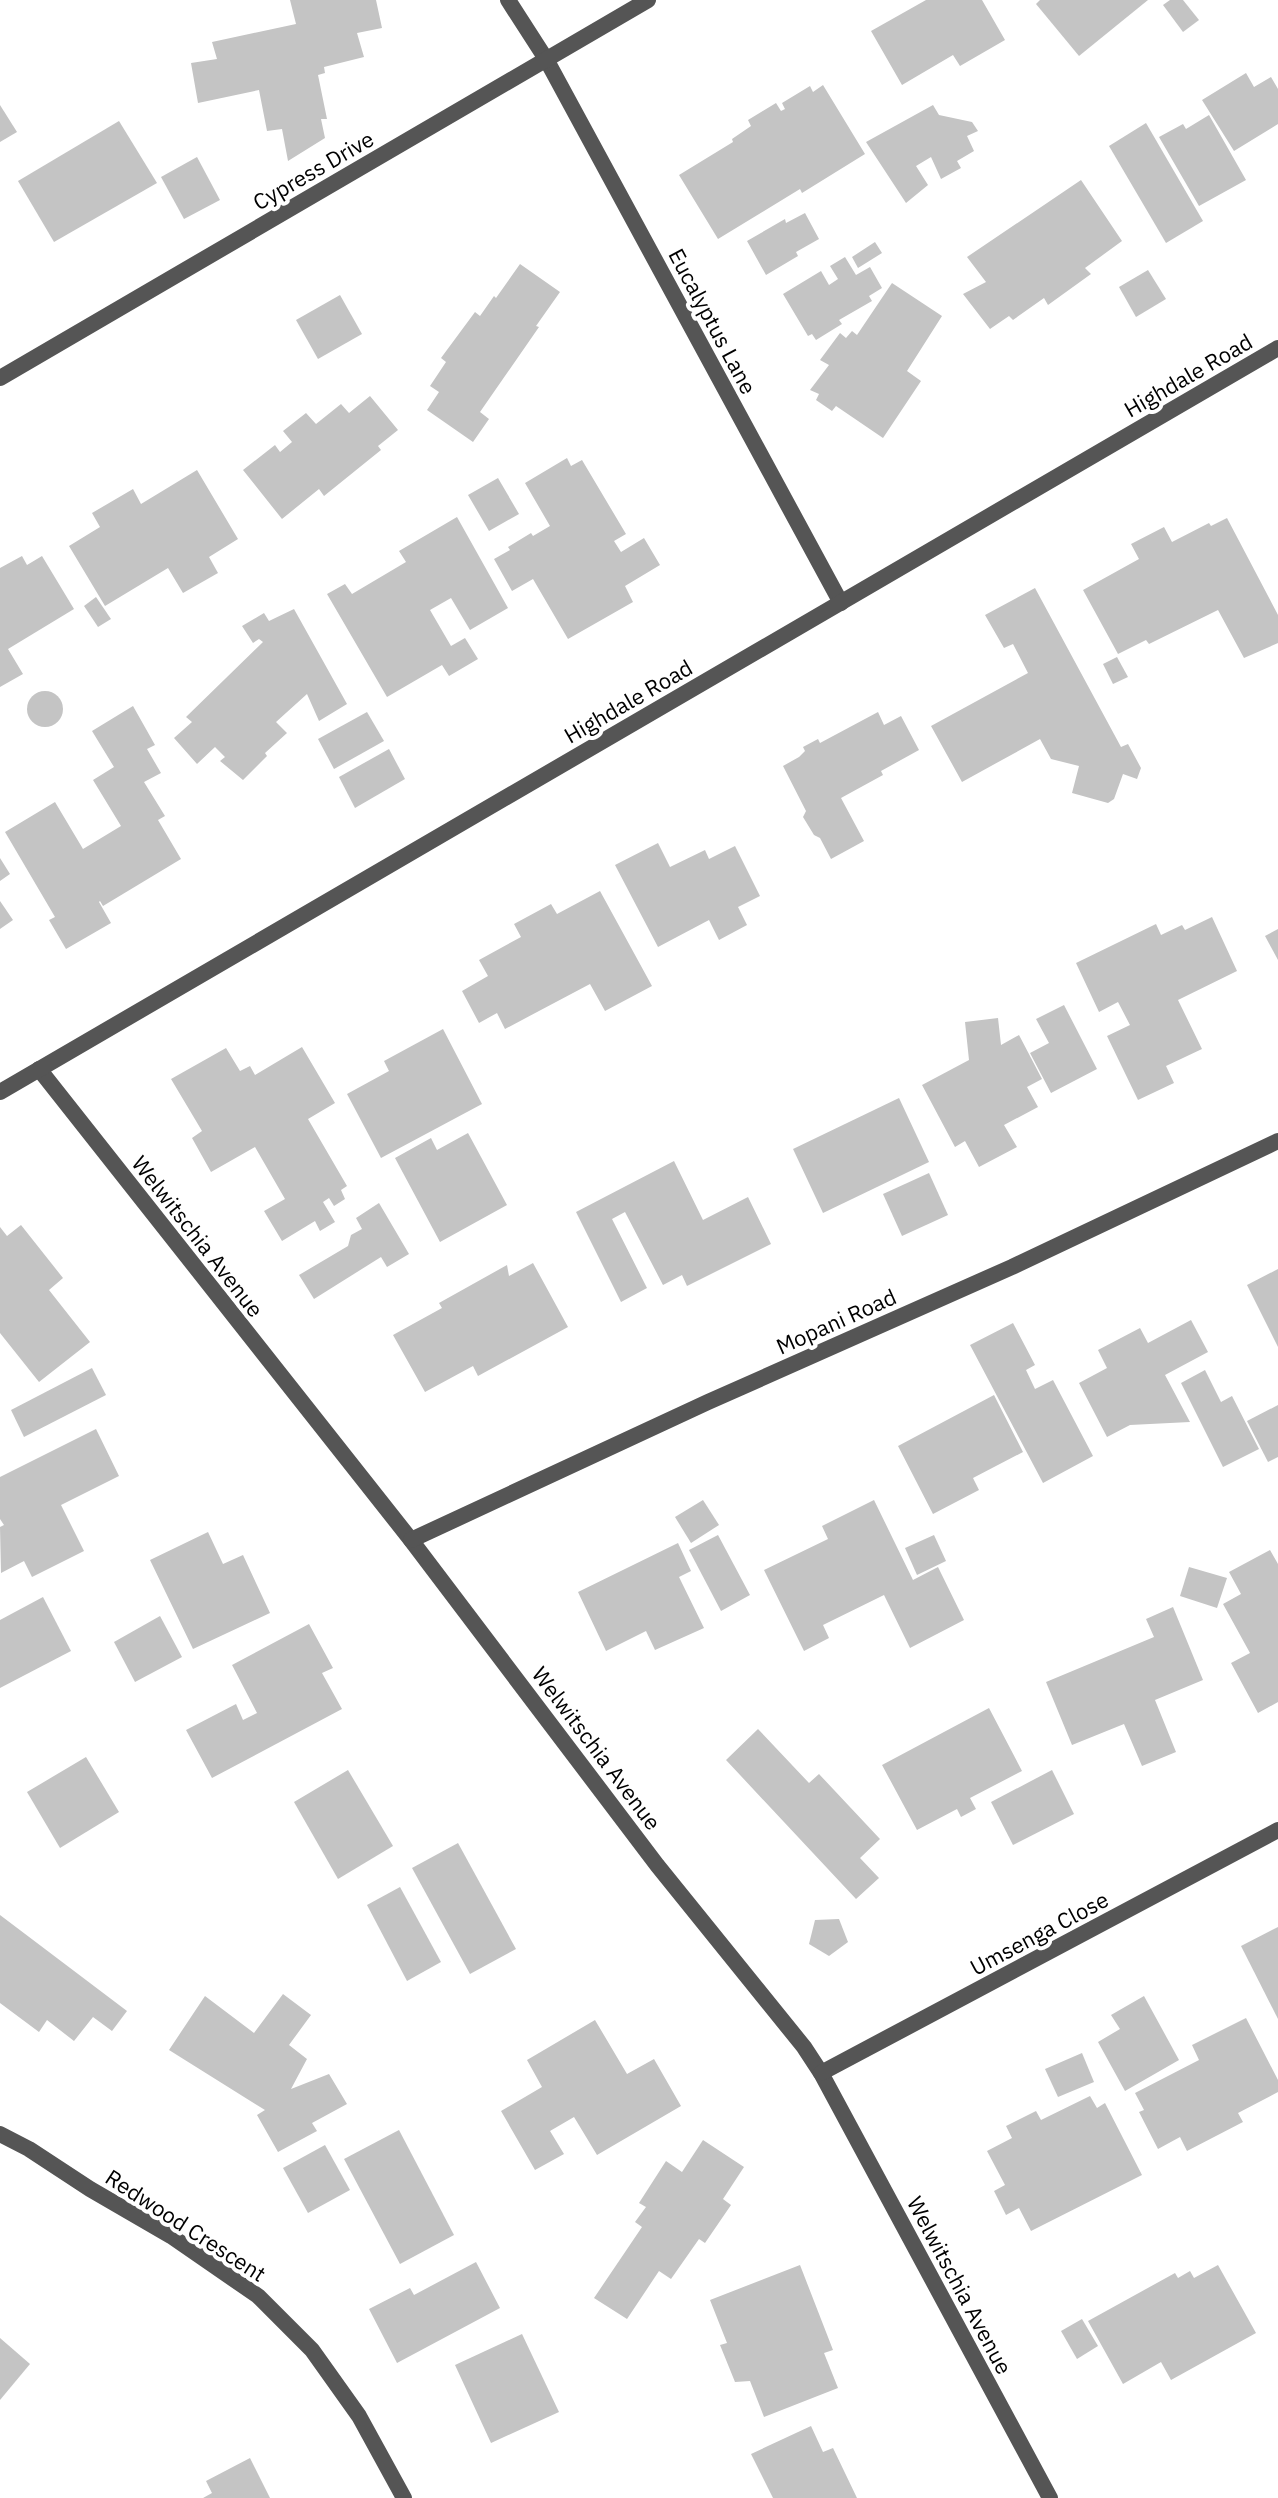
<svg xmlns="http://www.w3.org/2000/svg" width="1278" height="2498" font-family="'IBM Plex Sans',sans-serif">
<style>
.building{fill:#c4c4c4}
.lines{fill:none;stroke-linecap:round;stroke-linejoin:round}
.street{stroke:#555;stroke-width:16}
.labels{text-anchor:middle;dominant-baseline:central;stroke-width:8;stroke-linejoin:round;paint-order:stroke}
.street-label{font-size:22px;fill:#000;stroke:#fff}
</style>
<rect width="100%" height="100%" fill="#fff"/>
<!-- building -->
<g class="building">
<polygon points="290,0 376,0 382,28 357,33 364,57 324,67 325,73 318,75 327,119 321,119 325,138 288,161 282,129 267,131 259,90 198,103 191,63 217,59 212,42 296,24"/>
<polygon points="926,0 982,0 1005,40 960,66 953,55 902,85 871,31"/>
<polygon points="1040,0 1148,0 1079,56 1036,4"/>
<polygon points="1170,0 1183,0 1199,20 1183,32 1163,5"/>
<polygon points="1246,73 1254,87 1271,77 1278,89 1278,124 1234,151 1202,100"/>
<polygon points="823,85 865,154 802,193 800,189 718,239 679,175 733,142 732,139 751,126 748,120 776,103 781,111 785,109 782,103 810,86 813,92"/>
<polygon points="0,105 17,132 0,142"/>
<polygon points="933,105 939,115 972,122 978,131 967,136 974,151 957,161 961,168 941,179 931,157 916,166 928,185 906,203 866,142"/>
<polygon points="1209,115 1246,180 1199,206 1159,137 1183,124 1186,129"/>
<polygon points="119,121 157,183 54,242 18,181"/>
<polygon points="1146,123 1203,221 1166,243 1109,146"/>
<polygon points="197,157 220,200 184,219 161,177"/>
<polygon points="1081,180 1122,241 1085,268 1091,274 1048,305 1044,298 1013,320 1009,316 990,329 963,294 986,282 967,257"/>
<polygon points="805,213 819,239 796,252 798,256 766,275 747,241 785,219 786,223"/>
<polygon points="875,242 882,253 858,268 852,257"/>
<polygon points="845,257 856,275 870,267 882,288 869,296 872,301 839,320 842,324 816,340 812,334 808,336 783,294 821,271 829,285 838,279 830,266"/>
<polygon points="520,264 560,292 536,326 539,327 480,412 489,419 473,442 427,410 439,392 430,386 446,362 441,358 475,312 480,316 494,296 496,298"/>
<polygon points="1148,270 1166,299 1136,317 1119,287"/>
<polygon points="892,283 942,316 907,371 921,381 883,438 836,406 832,411 816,400 819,394 810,390 829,365 820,360 840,333 846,338 852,331 857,335"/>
<polygon points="340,295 362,334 318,359 296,320"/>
<polygon points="370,396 398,430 378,446 381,450 324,496 319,489 282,519 243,470 275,445 280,452 292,442 283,431 306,413 316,424 341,404 349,413"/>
<polygon points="567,458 571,466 582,460 626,534 614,541 621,552 644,538 660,565 625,586 633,602 568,639 533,579 512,591 494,559 510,550 508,547 531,533 533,536 550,526 525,483"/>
<polygon points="197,470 238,539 209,557 218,573 183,593 168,568 105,606 69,546 100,527 92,513 133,489 141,504"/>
<polygon points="498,478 519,514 489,531 468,495"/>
<polygon points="457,517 508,608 470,630 451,598 430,610 451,646 465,638 478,659 449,676 442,665 387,697 327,594 345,584 352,594 406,562 399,551"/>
<polygon points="1227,518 1278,615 1278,643 1244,658 1218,610 1149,644 1146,640 1118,654 1083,590 1139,559 1131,544 1164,527 1172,542 1209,523 1211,526"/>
<polygon points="22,556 27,565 42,556 74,609 8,649 23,674 0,687 0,568"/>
<polygon points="1035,588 1121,747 1128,744 1141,768 1137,779 1123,774 1114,799 1108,803 1072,793 1079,766 1051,759 1040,739 962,782 931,726 1028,673 1013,644 1004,648 985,615"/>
<polygon points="96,597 111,619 98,627 84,606"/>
<polygon points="294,609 347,704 319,721 307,694 276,722 287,733 265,753 267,756 243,780 220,761 225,757 215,747 197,764 174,738 192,722 186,717 263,642 259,639 253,643 242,626 264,613 269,621"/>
<polygon points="1117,657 1128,677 1113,684 1103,664"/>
<circle cx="45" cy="709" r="18"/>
<polygon points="133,706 155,745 147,749 161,773 144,782 165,816 158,820 181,859 103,906 100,901 99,902 111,923 66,949 49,920 55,917 5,832 55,802 83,849 121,826 93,780 114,767 92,731"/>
<polygon points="367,712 384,741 334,769 318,739"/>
<polygon points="878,712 884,725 901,716 919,750 881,771 883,775 841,798 864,841 831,859 820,838 814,835 803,817 806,811 783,766 799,757 805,751 803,747 818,739 820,743"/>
<polygon points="389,749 405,779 355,808 339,777"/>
<polygon points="658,843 670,867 705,850 709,859 735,846 760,896 738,907 747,925 719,940 709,920 658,947 615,865"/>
<polygon points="0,858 10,874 0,881"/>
<polygon points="600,891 652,986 605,1011 590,984 505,1029 497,1013 479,1023 462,991 488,976 479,960 521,937 514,924 551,904 557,914"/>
<polygon points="0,901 13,920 0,929"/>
<polygon points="1212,917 1237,971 1178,1000 1202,1049 1166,1066 1174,1083 1138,1100 1107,1036 1130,1025 1118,1002 1099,1012 1076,963 1156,924 1161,935 1182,925 1185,930"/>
<polygon points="1278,929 1278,960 1265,936"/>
<polygon points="1064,1005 1097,1069 1051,1093 1030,1053 1049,1043 1036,1019"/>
<polygon points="998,1018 1001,1045 1019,1035 1042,1079 1027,1087 1038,1107 1004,1125 1017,1147 979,1167 965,1141 955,1147 922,1085 969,1060 965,1022"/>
<polygon points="443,1029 482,1104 381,1158 347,1094 389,1071 384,1061"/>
<polygon points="302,1047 335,1103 308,1119 347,1186 341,1190 345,1199 334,1206 329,1198 323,1202 335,1222 320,1231 315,1221 282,1241 264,1211 285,1199 255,1147 211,1172 192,1138 202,1131 171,1079 226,1048 240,1071 250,1066 255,1075"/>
<polygon points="899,1098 929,1162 823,1213 793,1149"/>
<polygon points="468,1133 507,1205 440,1242 395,1158 431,1138 437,1150"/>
<polygon points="674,1161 703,1220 748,1197 771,1244 687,1286 682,1275 663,1285 625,1212 612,1219 647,1288 621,1302 576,1212"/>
<polygon points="929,1173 948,1215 902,1236 883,1194"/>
<polygon points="379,1203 409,1254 387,1267 381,1257 314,1299 299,1275 348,1246 351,1235 362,1229 356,1218"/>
<polygon points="21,1225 63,1278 49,1290 90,1342 39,1382 0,1333 0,1227 7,1236"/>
<polygon points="533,1263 568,1327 478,1376 473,1366 425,1392 393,1335 442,1308 439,1303 507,1265 509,1276"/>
<polygon points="1278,1269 1278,1347 1247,1285"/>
<polygon points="1191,1320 1208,1352 1165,1375 1190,1422 1130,1425 1107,1437 1079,1383 1107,1368 1098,1350 1140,1328 1148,1343"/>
<polygon points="1013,1323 1035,1365 1026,1370 1035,1389 1053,1380 1093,1456 1043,1483 970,1345"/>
<polygon points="92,1368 106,1395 24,1437 11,1410"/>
<polygon points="1205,1370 1221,1402 1232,1396 1259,1449 1223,1467 1181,1383"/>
<polygon points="994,1395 1023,1452 973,1478 979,1490 933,1514 898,1446"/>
<polygon points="1278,1405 1278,1457 1268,1462 1247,1421"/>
<polygon points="96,1429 119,1476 61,1505 84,1551 32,1577 24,1561 1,1573 0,1527 4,1525 0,1519 0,1477"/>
<polygon points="703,1500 719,1525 691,1543 675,1517"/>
<polygon points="874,1500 913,1580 938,1567 964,1620 910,1648 884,1595 823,1625 829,1638 804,1651 764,1570 828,1539 822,1526"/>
<polygon points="208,1532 223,1564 243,1555 270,1613 193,1649 150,1560"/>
<polygon points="718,1535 750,1595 721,1611 689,1550"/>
<polygon points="934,1535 946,1561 917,1575 905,1548"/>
<polygon points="678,1543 691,1571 679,1577 704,1628 655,1650 646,1631 606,1651 578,1592"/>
<polygon points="1270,1550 1278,1564 1278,1702 1258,1713 1231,1663 1250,1653 1223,1604 1241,1594 1229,1572"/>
<polygon points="1189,1567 1227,1578 1217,1608 1180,1596"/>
<polygon points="43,1597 71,1651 0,1688 0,1620"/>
<polygon points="1173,1607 1203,1680 1155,1700 1176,1752 1142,1766 1124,1724 1072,1745 1046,1682 1154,1637 1146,1619"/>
<polygon points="160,1616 182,1657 135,1682 114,1642"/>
<polygon points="309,1624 333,1668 322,1673 342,1709 212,1778 186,1730 236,1704 243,1720 257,1713 232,1665"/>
<polygon points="989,1708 1022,1771 970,1798 976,1809 961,1817 957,1809 917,1830 882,1765"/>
<polygon points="758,1729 809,1783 819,1774 880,1839 860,1858 879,1878 856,1899 726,1760"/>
<polygon points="86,1757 119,1812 60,1848 27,1792"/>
<polygon points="348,1770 393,1846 338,1879 294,1802"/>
<polygon points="1052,1770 1074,1814 1013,1845 991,1802"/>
<polygon points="458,1843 516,1949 470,1974 412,1868"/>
<polygon points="400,1887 441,1962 407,1981 367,1905"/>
<polygon points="0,1915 127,2011 112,2031 93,2017 74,2041 47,2020 39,2032 0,2003"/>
<polygon points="839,1919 848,1942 829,1956 809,1944 815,1920"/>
<polygon points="1278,1927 1278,2019 1241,1946"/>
<polygon points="283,1994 311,2015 289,2045 307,2059 291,2089 329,2074 347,2104 312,2123 317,2131 278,2152 257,2115 265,2110 169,2050 205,1996 254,2033"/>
<polygon points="1144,1996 1179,2060 1125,2091 1098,2042 1120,2029 1111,2015"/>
<polygon points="1246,2018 1278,2080 1278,2092 1238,2113 1243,2122 1187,2151 1180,2137 1158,2149 1139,2112 1144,2110 1135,2093 1199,2060 1192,2045"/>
<polygon points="595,2020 627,2074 654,2059 681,2106 597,2155 574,2117 550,2131 564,2154 535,2170 501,2111 542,2087 527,2060"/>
<polygon points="1082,2053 1094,2082 1058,2097 1045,2069"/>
<polygon points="1090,2096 1097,2108 1105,2103 1142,2175 1031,2231 1019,2208 1006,2215 994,2191 1005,2185 987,2151 1012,2138 1006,2126 1036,2111 1041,2120"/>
<polygon points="399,2130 454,2235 400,2264 344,2159"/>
<polygon points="703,2140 744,2167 723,2199 731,2205 705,2243 699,2239 671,2279 659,2271 627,2319 594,2298 642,2227 635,2222 646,2207 639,2203 666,2161 682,2172"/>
<polygon points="325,2145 350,2190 308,2213 283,2168"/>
<polygon points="476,2262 500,2308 397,2363 369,2309 410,2288 414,2295"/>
<polygon points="800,2265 833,2350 824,2353 838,2388 764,2417 750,2381 735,2382 720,2345 727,2343 710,2300"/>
<polygon points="1218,2265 1256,2333 1171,2380 1161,2362 1123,2384 1088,2321 1175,2273 1178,2278 1190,2271 1194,2278"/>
<polygon points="1082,2319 1098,2346 1077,2359 1061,2331"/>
<polygon points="522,2334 559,2412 491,2443 455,2365"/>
<polygon points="0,2338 30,2364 0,2400"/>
<polygon points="811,2426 823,2452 833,2448 857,2498 773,2498 751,2454"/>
<polygon points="250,2458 270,2498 203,2498 212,2493 206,2481"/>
</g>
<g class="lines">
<!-- street -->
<g class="street">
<polyline points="508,0 546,59 841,603"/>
<polyline points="0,378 648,0"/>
<polyline points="39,1069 411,1540 657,1865 804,2047 821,2073 1050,2498"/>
<polyline points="0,1092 1278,348"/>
<polyline points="411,1540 708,1402 1012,1267 1278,1141"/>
<polyline points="821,2073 1278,1830"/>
<polyline points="0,2134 29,2149 90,2189 171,2236 258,2296 312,2350 359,2416 404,2498"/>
</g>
</g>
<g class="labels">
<!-- street labels -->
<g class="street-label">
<text transform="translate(313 170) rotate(-30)">Cypress Drive</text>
<text transform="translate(713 321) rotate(62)">Eucalyptus Lane</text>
<text transform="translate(1188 375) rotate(-30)">Highdale Road</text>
<text transform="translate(628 701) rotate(-30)">Highdale Road</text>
<text transform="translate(198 1236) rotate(52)">Welwitschia Avenue</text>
<text transform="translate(836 1321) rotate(-24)">Mopani Road</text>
<text transform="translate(597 1748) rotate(53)">Welwitschia Avenue</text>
<text transform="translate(1039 1933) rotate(-28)">Umsenga Close</text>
<text transform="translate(186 2225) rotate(33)">Redwood Crescent</text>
<text transform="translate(960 2285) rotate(62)">Welwitschia Avenue</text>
</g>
</g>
</svg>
